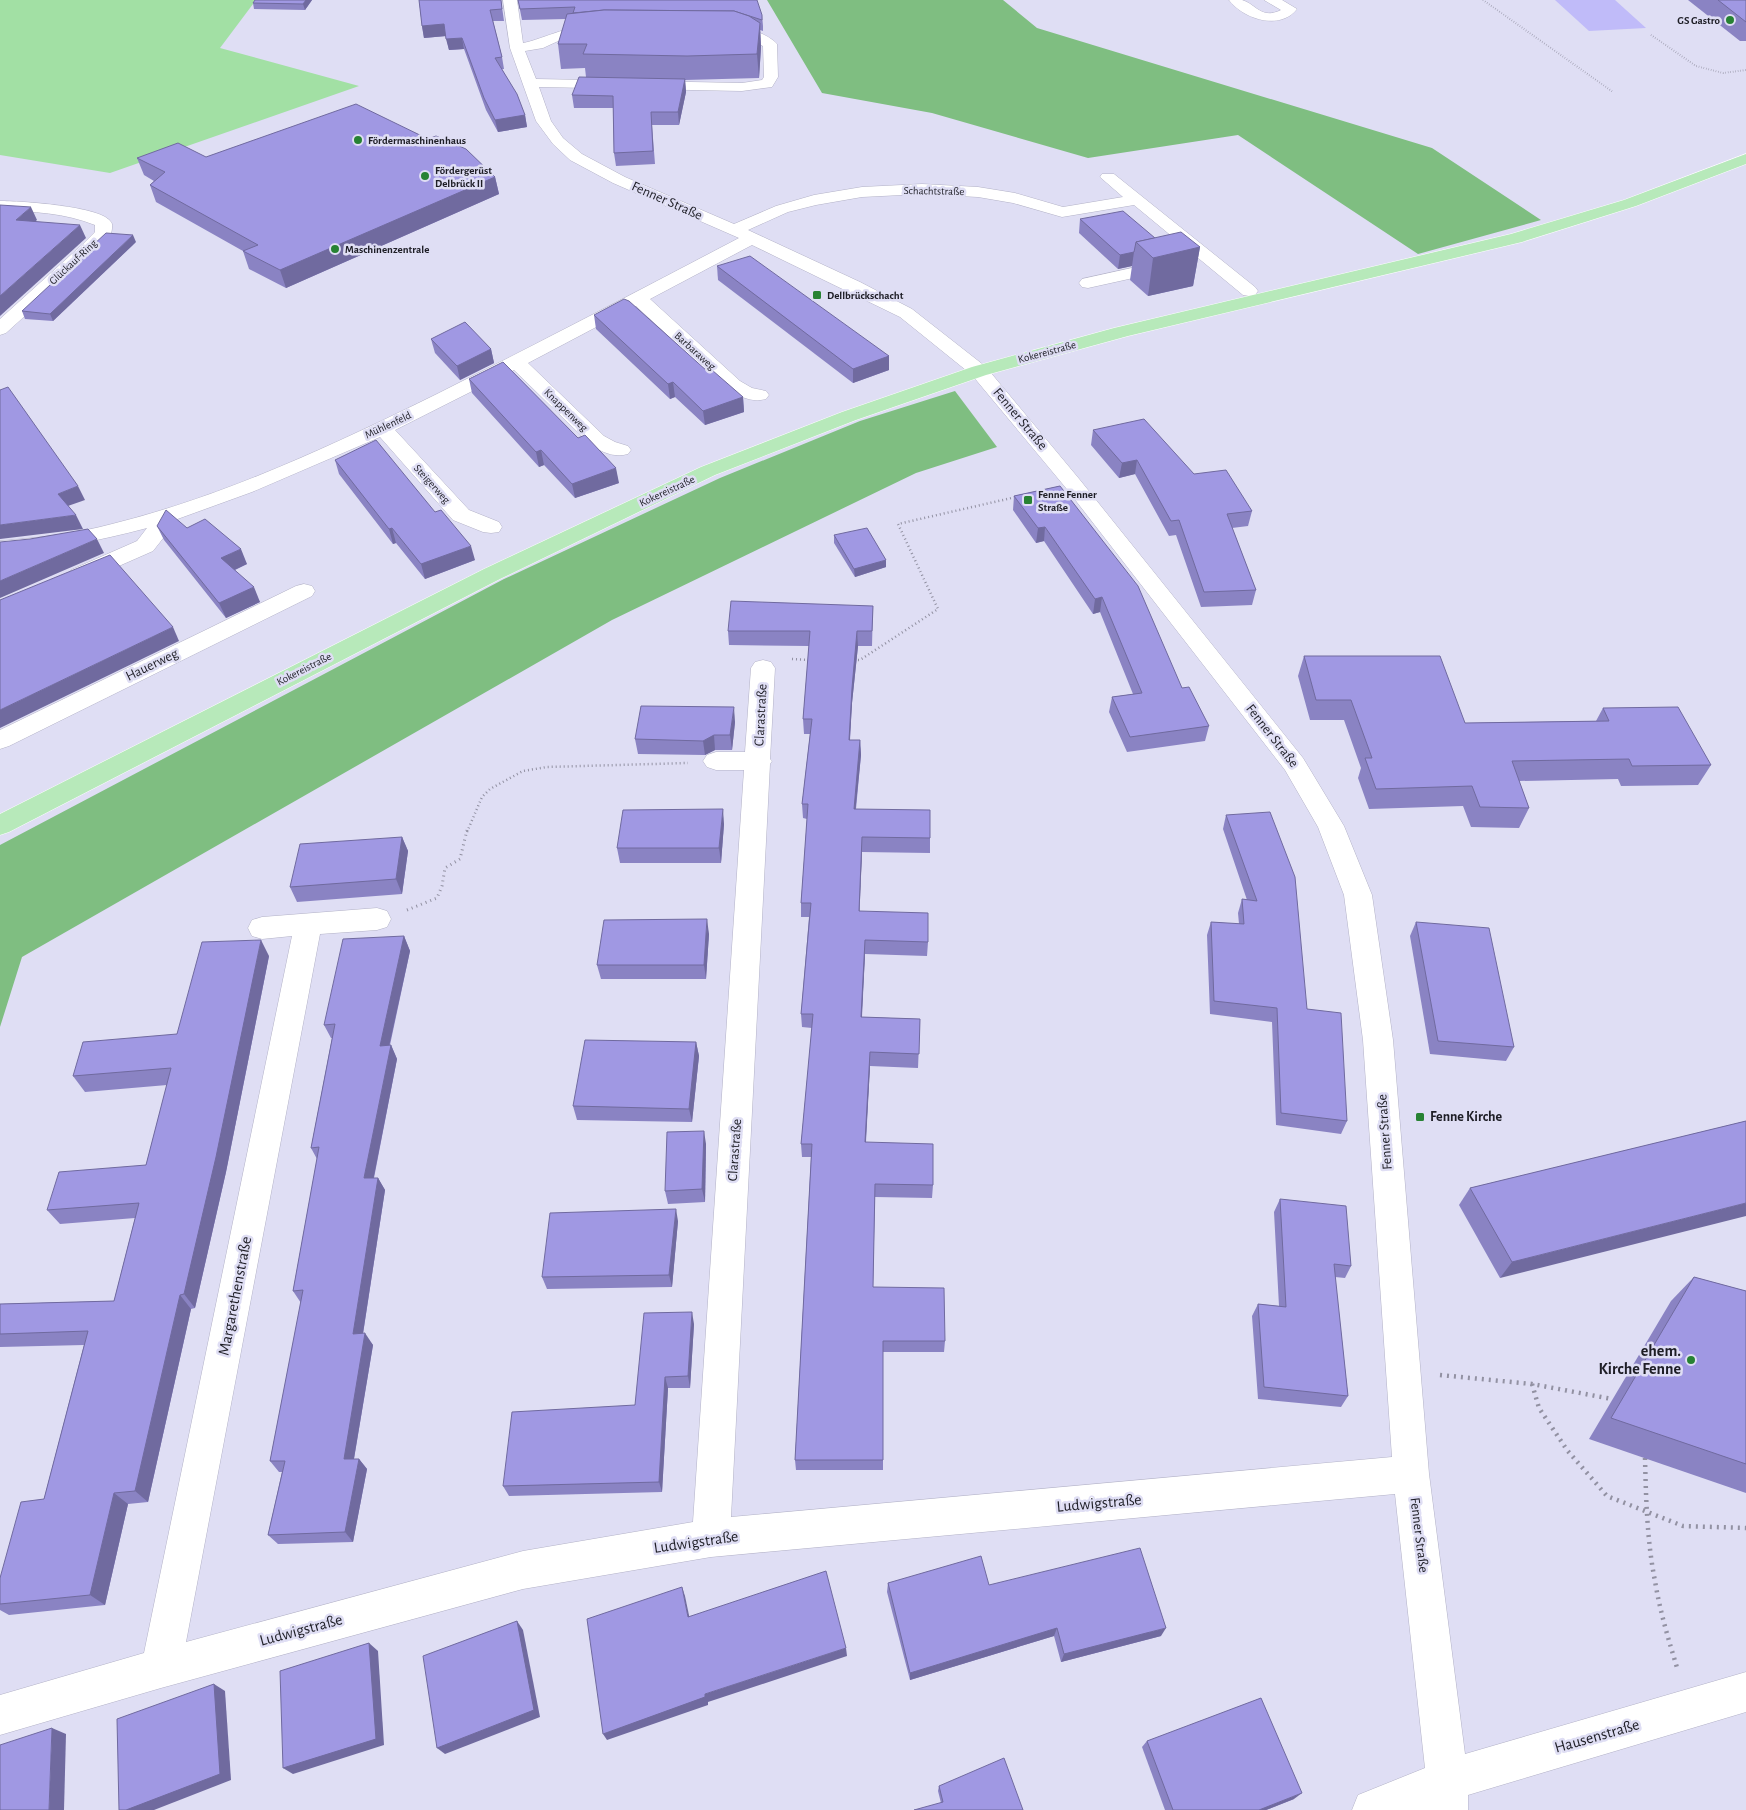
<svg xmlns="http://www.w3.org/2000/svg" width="1746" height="1810" font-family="'Alegreya Sans',sans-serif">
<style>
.green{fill:#a2e0a4}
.forest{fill:#7fbe81}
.water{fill:#c0bbf9}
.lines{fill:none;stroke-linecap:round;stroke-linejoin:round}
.minor-casing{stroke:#b3b2c7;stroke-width:1}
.major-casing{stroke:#fff;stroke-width:1}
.path-far3{stroke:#9291a2;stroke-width:2;stroke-dasharray:0.5 2;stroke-linecap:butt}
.path-far2{stroke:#9291a2;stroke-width:2.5;stroke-dasharray:1 3;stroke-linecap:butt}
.path-far1{stroke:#9291a2;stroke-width:3;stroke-dasharray:1 4;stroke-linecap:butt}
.path{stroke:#9291a2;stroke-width:4.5;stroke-dasharray:2 5;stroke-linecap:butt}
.minor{fill:#fff;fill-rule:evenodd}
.major{fill:#b7e9ba;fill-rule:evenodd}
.wall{fill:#8a83c3}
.shaded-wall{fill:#706a9f}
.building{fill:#a098e3;stroke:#706a9f}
.poi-dot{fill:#278233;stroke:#dfdef4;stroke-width:2}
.labels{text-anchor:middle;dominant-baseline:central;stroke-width:5;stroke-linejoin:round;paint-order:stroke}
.far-poi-label{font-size:11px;font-weight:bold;fill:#1e1e26;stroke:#dfdef4;text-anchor:start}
.far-street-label{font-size:11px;fill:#1e1e26;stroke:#dfdef4}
.street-label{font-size:14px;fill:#1e1e26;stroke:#dfdef4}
.poi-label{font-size:14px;font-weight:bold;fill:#1e1e26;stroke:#dfdef4;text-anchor:start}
.near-street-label{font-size:16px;fill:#1e1e26;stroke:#dfdef4}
.near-poi-label{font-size:16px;font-weight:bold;fill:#1e1e26;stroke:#dfdef4;text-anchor:end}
</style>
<rect width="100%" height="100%" fill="#dfdef4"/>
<!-- green -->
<polygon class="green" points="0,0 256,0 220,48 359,86 110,173 0,155"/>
<!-- forest -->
<g class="forest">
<polygon points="767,0 1003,0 1037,28 1432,148 1541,220 1418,254 1238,135 1088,158 932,113 822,93"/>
<polygon points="955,391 997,447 916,473 612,620 22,957 0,1027 0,845 504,579 720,478 860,421"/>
</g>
<!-- water -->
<polygon class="water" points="1555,0 1615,0 1646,28 1589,31"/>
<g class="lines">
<defs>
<g id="minor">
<path d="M503,0H517L523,43C539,41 593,14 605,29L598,33L569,36L543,48L525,51L536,79L742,83L762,80L764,77L763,46L744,36L721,32L719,29C729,18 769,34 777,44L778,77L772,87L742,91L539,87L551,121L563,138L582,154L625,177L734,224L776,206L814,195L862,187L922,184L978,187L1015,193L1063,207L1123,197L1100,177L1102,174H1114L1255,287L1258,291L1255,295L1249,296L1243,295L1134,205L1062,217L1013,203L978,197L922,194L862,197L816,205L788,212L748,230L860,282L912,309L986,367L1080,480L1303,758L1344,826L1372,895L1393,1040L1429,1474L1465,1754L1746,1672V1712L1468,1795V1810H1352L1358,1795L1425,1768L1395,1494L711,1557L523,1589L161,1688L0,1735V1695L144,1653L292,936L262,939L252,936L248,928L252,920L262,917L377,908L387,911L391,919L387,927L377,930L320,934L186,1642L523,1551L693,1522L744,770H716L707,767L703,761L707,755L716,752H745L751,668L755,662L763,660L771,662L775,668L770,759L772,761L770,764L731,1517L1392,1457L1363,1040L1344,895L1318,827L1285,770L1066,488L972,375L900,317L752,245L650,299L740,381L752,388L766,391L769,395L766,399C751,403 739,396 726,389L636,306L528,363L604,436L615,442L628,446L631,450L628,454C614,458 601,452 590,444L514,370L395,430L469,510L499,522L502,527L499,532L491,533L483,532L453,520L380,437L252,492L172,521L164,537L153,551L87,580L79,582L71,580L68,575L71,570L137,541L147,528C98,541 50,550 0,555V541C37,538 75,534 112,524C225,496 333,445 437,394C539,343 638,291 739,238L613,183L570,160L553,144L536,121L510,48Z"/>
<path d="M1229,0C1233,0 1239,0 1242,0C1256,4 1261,20 1281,10L1264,0H1282L1297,9C1280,31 1243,19 1229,0Z"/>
<path d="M0,201C19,201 102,206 111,222C113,224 112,230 111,233C108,242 90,256 83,263C57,286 32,310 6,333L0,335V319L83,244L95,232V225C65,213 33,211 0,211Z"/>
<polygon points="1168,260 1174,261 1177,265 1174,269 1088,288 1082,287 1079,283 1082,279"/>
<polygon points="304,584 312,586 315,591 312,596 9,746 0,749 0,730 296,586"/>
</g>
<polygon id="major" points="1746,154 1746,164 1636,206 1522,242 1128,336 986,375 856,420 715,475 500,579 9,832 0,835 0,814 484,569 701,467 842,412 972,367 1114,328 1511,234 1624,200"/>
</defs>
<!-- minor casing -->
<use href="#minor" class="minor-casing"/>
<!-- major casing -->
<use href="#major" class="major-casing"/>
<!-- path-far3 -->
<g class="path-far3">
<polyline points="1483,0 1613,92"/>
<polyline points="1651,35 1696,66 1723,73 1746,70"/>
</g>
<!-- path-far2 -->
<g class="path-far2">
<polyline points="792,659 810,660"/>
<polyline points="854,660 860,660 938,609 898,524 1016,497"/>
<polyline points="467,832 482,797 490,789 523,771 547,767 688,763"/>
</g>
<!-- path-far1 -->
<polyline class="path-far1" points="407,910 437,898 442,886 445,868 460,859 467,830"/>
<!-- path -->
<g class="path">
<polyline points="1440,1375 1532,1384 1612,1399"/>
<polyline points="1532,1384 1539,1408 1567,1450 1607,1496 1683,1526 1746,1528"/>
<path d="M1645,1458C1646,1499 1647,1541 1655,1581C1660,1612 1669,1641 1678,1671"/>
</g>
<!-- minor -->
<use href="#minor" class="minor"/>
<!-- major -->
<use href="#major" class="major"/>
</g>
<!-- wall -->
<g class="wall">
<polygon points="312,0 305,10 254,9 253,3"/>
<polygon points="419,0 501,0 504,21 493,21 502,57 504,69 502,69 525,115 527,127 498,132 486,110 464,49 449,50 446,36 424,38 422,26"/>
<polygon points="518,0 762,15 763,26 763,31 760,30 761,47 759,78 685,80 686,92 679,125 652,125 655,164 616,166 614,153 613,108 574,108 572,95 586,77 585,68 561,69 558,44 566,19 522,20"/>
<polygon points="1688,0 1746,0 1746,41 1740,41"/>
<polygon points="206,157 495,177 499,194 286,288 249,269 243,251 156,202 150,185 154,181 144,175 137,158"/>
<polygon points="1080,219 1155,238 1200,247 1193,286 1148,296 1130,280 1132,266 1118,269 1079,233"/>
<polygon points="136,242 53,321 25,319 22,311"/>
<polygon points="717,266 889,356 889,370 853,383 718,280"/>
<polygon points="594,315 707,371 743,397 744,412 705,425 675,397 670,399 596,329"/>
<polygon points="431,339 491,349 494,363 460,380 435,353"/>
<polygon points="469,379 619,483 575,498 544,465 539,467 472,393"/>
<polygon points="1093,430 1194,474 1252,511 1248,526 1232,528 1256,590 1252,605 1201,607 1176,535 1169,536 1135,474 1119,478 1091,445"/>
<polygon points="335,460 475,560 425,579 396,543 393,544 339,474"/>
<polygon points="1060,486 1182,688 1209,726 1205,741 1127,752 1109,712 1112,697 1133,694 1100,612 1093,614 1044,541 1036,543 1013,510 1014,496"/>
<polygon points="157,526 187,528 247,564 235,570 260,602 226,618 164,540"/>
<polygon points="834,535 886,567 855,577 834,543"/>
<polygon points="873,606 872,646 858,646 852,703 850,740 860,740 861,755 856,809 930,838 930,853 862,852 859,911 928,942 927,956 865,954 862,1017 920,1019 918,1068 870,1066 866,1142 933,1185 932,1198 875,1197 873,1287 945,1341 944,1352 883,1352 883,1470 796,1470 795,1460 811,1157 802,1157 801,1144 812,1028 802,1027 801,1014 809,917 801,917 801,903 807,819 803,818 802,804 810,734 804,734 803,719 809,646 729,645 728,631"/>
<polygon points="1304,656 1465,723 1596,721 1603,708 1711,765 1698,785 1621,786 1618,779 1519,781 1529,808 1519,828 1471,827 1463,806 1369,809 1358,778 1361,768 1344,720 1310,720 1298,676"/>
<polygon points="735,722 732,750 715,750 705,755 638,754 635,739"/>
<polygon points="1226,815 1307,1009 1347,1121 1341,1134 1276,1125 1272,1022 1210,1014 1207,935 1211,922 1239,924 1238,913 1242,899 1247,900 1223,829"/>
<polygon points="724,824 721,863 620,863 617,848"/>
<polygon points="402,837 408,851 402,894 297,902 290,887"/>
<polygon points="1416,922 1514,1047 1506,1061 1430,1054 1410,936"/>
<polygon points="709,934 706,979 601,979 597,965"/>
<polygon points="404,936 410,951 390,1045 391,1045 397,1059 374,1178 378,1178 385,1190 363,1334 373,1345 354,1459 359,1459 367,1469 353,1542 278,1544 268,1535 282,1472 279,1472 270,1461 301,1303 293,1291 317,1159 311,1148 332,1038 331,1038 324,1025"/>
<polygon points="269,956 226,1172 195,1308 191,1309 148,1502 128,1504 105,1605 9,1615 0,1610 0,1578 44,1499 84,1345 0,1347 0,1304 114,1301 135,1218 60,1224 47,1210 146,1165 167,1085 85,1092 73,1076 177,1034"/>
<polygon points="696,1042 699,1056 692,1122 577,1120 573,1106"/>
<polygon points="1746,1121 1500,1278 1459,1205 1470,1188"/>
<polygon points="706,1144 705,1202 668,1204 665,1191"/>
<polygon points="1280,1199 1351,1266 1345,1278 1335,1277 1348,1396 1341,1407 1258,1399 1252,1316 1258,1304 1279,1306 1274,1212"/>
<polygon points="678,1221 672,1287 547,1289 542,1277"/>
<polygon points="1694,1277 1746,1291 1746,1493 1589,1439 1671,1301"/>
<polygon points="694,1324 690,1388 668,1388 662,1492 509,1496 503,1486 635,1405"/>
<polygon points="888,1583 989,1585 1161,1636 1061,1662 1054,1636 910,1680 887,1592"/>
<polygon points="1147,1741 1294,1799 1266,1810 1165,1810 1142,1747"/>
<polygon points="939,1786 1023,1810 941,1803 938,1791"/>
</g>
<!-- shaded-wall -->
<g class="shaded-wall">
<polygon points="306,0 312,0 305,10 303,4"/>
<polygon points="760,23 761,47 759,78 757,54"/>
<polygon points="444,24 446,36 424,38 422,26"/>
<polygon points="462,38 464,49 449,50 446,39"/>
<polygon points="685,79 686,92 679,125 678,112"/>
<polygon points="525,115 527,127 498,132 495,120"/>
<polygon points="495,177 499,194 286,288 280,270"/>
<polygon points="31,207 37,220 22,233 16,220"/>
<polygon points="80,225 86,238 0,316 0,296"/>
<polygon points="133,235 136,242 53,321 50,314"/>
<polygon points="1200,247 1193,286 1148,296 1153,258"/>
<polygon points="1134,252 1132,266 1118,269 1120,255"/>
<polygon points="491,349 494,363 460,380 457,366"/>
<polygon points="889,356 889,370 853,383 853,369"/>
<polygon points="673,382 675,397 670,399 668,384"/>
<polygon points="743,397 744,412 705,425 703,411"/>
<polygon points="541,450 544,465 539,467 536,452"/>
<polygon points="1137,460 1135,474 1119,478 1122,463"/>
<polygon points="616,468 619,483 575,498 572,484"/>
<polygon points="78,486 85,500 65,507 58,494"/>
<polygon points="76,515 83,529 0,539 0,525"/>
<polygon points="1045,527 1044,541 1036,543 1038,528"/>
<polygon points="392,528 396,543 393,544 389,529"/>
<polygon points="97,539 104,553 0,598 0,581"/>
<polygon points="471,546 475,560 425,579 421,564"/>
<polygon points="241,549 247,564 228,573 221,558"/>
<polygon points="886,560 886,567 855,577 854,569"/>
<polygon points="254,587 260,602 226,618 219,603"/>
<polygon points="1102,597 1100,612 1093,614 1095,599"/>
<polygon points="173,627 179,641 0,728 0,710"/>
<polygon points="857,631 858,646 852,703 849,754 849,740 852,688"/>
<polygon points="734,707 735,722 732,750 730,735"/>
<polygon points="714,735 715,750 705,755 703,741"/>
<polygon points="860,740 861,755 854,824 854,809"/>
<polygon points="723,809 724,824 721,863 719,848"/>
<polygon points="402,837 408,851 402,894 396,879"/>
<polygon points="862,837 862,852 859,925 859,911"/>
<polygon points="707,919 709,934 706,979 704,965"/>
<polygon points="404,936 410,951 386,1060 380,1046"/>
<polygon points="261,940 269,956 226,1172 195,1308 184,1294"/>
<polygon points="865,940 865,954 861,1031 861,1017"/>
<polygon points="696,1042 699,1056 692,1122 689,1109"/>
<polygon points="391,1045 397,1059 371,1191 364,1178"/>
<polygon points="870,1052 870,1066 865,1155 865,1142"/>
<polygon points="704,1131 706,1144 705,1202 702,1189"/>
<polygon points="378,1178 385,1190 361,1346 353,1334"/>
<polygon points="1746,1203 1746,1216 1500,1278 1512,1262"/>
<polygon points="676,1209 678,1221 672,1287 669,1275"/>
<polygon points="180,1295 191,1309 148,1502 135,1491"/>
<polygon points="692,1312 694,1324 690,1388 688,1376"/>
<polygon points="365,1333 373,1345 352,1470 344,1459"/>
<polygon points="665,1377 668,1388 662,1492 659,1482"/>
<polygon points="359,1459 367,1469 353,1542 345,1532"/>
<polygon points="114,1493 128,1504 105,1605 90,1595"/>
<polygon points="682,1587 685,1596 691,1625 688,1617"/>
<polygon points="517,1621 523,1630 540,1717 445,1754 437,1748"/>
<polygon points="1057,1628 1054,1636 910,1680 910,1673"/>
<polygon points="1166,1628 1161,1636 1061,1662 1064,1654"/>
<polygon points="369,1643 378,1651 384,1745 293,1774 283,1768"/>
<polygon points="846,1648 847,1656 708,1702 708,1705 607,1740 603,1734 705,1694"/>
<polygon points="214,1684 225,1691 231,1780 154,1810 126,1810"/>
<polygon points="52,1728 66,1734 64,1810 49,1810"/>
<polygon points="1302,1793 1294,1799 1266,1810 1259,1810"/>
</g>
<!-- building -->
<g class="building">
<polygon points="255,0 306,0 303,4 253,3"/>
<polygon points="419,0 501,0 502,9 490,10 502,57 495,58 517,94 525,115 495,120 484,98 462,38 446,39 444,24 422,26"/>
<polygon points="518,0 757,0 762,15 762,20 734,11 604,10 573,13 575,7 520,9"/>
<polygon points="1718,0 1746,0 1746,22"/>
<polygon points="604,10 734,11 749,16 760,23 757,54 687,56 583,54 587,44 558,44 567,14"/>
<polygon points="579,77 685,79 678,112 651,112 653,151 614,153 613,96 572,95"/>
<polygon points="356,104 428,139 436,136 466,149 495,177 280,270 243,251 258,245 150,185 165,172 137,158 178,143 206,157"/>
<polygon points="0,205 31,207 16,220 80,225 0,296"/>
<polygon points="1123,211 1155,238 1136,242 1134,252 1120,255 1080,219"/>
<polygon points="1181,232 1200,247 1153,258 1136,242"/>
<polygon points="106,233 133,235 50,314 22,311"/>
<polygon points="750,256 889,356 853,369 717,266"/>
<polygon points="624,299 629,301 707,371 712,370 743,397 703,411 673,382 668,384 594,315"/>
<polygon points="465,322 491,349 457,366 431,339"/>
<polygon points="503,362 578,438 585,435 616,468 572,484 541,450 536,452 469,379"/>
<polygon points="8,387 78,486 58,494 76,515 0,525 0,390"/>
<polygon points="1144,419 1194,474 1226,470 1252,511 1227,514 1256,590 1204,592 1179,520 1171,521 1137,460 1122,463 1093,430"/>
<polygon points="376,440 435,512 441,510 471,546 421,564 392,528 389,529 335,460"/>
<polygon points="1060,486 1138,586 1182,688 1189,687 1209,726 1130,737 1112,697 1142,693 1102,597 1095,599 1045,527 1038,528 1014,496"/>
<polygon points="166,510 187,528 205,519 241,549 221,558 254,587 219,603 157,526"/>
<polygon points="867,528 886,560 854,569 834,535"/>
<polygon points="88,529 97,539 0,581 0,542 30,539"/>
<polygon points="110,555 173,627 0,710 0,600"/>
<polygon points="731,601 873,606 872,631 857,631 852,688 849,740 860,740 854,809 930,810 930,838 862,837 859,911 928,913 928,942 865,940 861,1017 920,1019 919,1054 870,1052 865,1142 933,1144 933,1185 875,1184 873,1287 944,1288 945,1341 883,1341 883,1460 795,1460 812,1144 801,1144 813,1014 801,1014 811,903 801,903 808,804 802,804 812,719 803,719 810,631 728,631"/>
<polygon points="1304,656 1440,656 1465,723 1609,721 1603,708 1678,707 1711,765 1632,766 1629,759 1512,761 1529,808 1480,807 1472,786 1376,789 1365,758 1372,758 1351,700 1316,700"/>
<polygon points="641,706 734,707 730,735 714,735 703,741 635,739"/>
<polygon points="723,809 719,848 617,848 623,810"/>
<polygon points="1270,812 1295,877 1307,1009 1341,1013 1347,1121 1281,1113 1277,1008 1214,1001 1211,922 1244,924 1242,899 1257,901 1226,815"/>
<polygon points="402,837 396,879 290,887 300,844"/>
<polygon points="707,919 704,965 597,965 604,920"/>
<polygon points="1416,922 1489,928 1514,1047 1438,1041"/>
<polygon points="404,936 380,1046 391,1045 364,1178 378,1178 353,1334 365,1333 344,1459 359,1459 345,1532 268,1535 285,1461 270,1461 303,1290 293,1291 319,1147 311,1148 335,1024 324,1025 343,939"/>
<polygon points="261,940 216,1157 184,1294 180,1295 135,1491 114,1493 90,1595 0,1604 0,1578 21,1502 44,1499 88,1331 0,1334 0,1304 114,1301 139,1203 47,1210 59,1172 146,1165 171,1068 73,1076 83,1042 177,1034 202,942"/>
<polygon points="585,1040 696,1042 689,1109 573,1106"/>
<polygon points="1746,1121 1746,1203 1512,1262 1470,1188"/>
<polygon points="704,1131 702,1189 665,1191 667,1132"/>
<polygon points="1280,1199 1346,1206 1351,1266 1334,1264 1348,1396 1264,1387 1258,1304 1286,1307"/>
<polygon points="676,1209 669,1275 542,1277 550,1213"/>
<polygon points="1694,1277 1746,1291 1746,1464 1611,1418"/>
<polygon points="692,1312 688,1376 665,1377 659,1482 503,1486 512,1412 635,1405 644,1313"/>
<polygon points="1140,1548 1166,1628 1064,1654 1057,1628 910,1673 888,1583 981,1556 989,1585"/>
<polygon points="826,1571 846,1648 705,1694 705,1697 603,1734 587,1619 682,1587 688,1617"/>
<polygon points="517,1621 534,1710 437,1748 423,1656"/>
<polygon points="369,1643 376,1739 283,1768 280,1671"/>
<polygon points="214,1684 220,1774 126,1810 119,1810 117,1719"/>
<polygon points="1261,1698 1302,1793 1259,1810 1173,1810 1147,1741"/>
<polygon points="52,1728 49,1810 0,1810 0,1745"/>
<polygon points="1004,1758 1023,1810 914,1810 943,1802 939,1786"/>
</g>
<!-- markers -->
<g class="poi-dot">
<circle cx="1730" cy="20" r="5"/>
<circle cx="358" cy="140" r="5"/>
<circle cx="425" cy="176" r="5"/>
<circle cx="335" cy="249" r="5"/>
<rect x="812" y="290" width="10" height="10" rx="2.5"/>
<rect x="1023" y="495" width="10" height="10" rx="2.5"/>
<rect x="1415" y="1112" width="10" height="10" rx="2.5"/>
<circle cx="1691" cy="1360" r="5"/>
</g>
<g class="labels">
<!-- far-poi labels -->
<g class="far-poi-label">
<text x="1720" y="20" text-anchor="end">GS Gastro</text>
<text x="368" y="140">Fördermaschinenhaus</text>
<text x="435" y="170">Fördergerüst<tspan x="435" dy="13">Delbrück II</tspan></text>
<text x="345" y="249">Maschinenzentrale</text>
<text x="827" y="295">Dellbrückschacht</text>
<text x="1038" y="494">Fenne Fenner<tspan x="1038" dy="13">Straße</tspan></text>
</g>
<!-- far-street labels -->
<g class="far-street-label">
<text transform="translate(934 191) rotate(1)">Schachtstraße</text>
<text transform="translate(73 262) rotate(-43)">Glückauf-Ring</text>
<text transform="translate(695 351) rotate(42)">Barbaraweg</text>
<text transform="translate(1047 352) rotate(-15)">Kokereistraße</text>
<text transform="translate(566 410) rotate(44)">Knappenweg</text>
<text transform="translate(388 425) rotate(-25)">Mühlenfeld</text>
<text transform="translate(432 484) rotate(48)">Steigerweg</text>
<text transform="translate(667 491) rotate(-25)">Kokereistraße</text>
<text transform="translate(304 669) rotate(-27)">Kokereistraße</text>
</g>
<!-- street labels -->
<g class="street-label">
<text transform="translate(667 201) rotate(24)">Fenner Straße</text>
<text transform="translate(1020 419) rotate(50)">Fenner Straße</text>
<text transform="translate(152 665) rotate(-26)">Hauerweg</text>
<text transform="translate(761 715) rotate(-87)">Clarastraße</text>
<text transform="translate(1272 736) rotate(52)">Fenner Straße</text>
<text transform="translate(1385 1132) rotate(-94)">Fenner Straße</text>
<text transform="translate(735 1150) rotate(-86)">Clarastraße</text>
<text transform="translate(1419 1535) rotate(83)">Fenner Straße</text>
</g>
<!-- poi labels -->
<g class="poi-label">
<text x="1430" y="1117">Fenne Kirche</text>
</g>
<!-- near-street labels -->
<g class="near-street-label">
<text transform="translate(235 1296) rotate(-79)">Margarethenstraße</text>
<text transform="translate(1099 1503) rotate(-5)">Ludwigstraße</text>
<text transform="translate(696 1542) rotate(-8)">Ludwigstraße</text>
<text transform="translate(301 1630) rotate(-15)">Ludwigstraße</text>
<text transform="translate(1597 1736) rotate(-16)">Hausenstraße</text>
</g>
<!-- near-poi labels -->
<g class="near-poi-label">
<text x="1681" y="1351">ehem.<tspan x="1681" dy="18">Kirche Fenne</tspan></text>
</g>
</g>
</svg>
